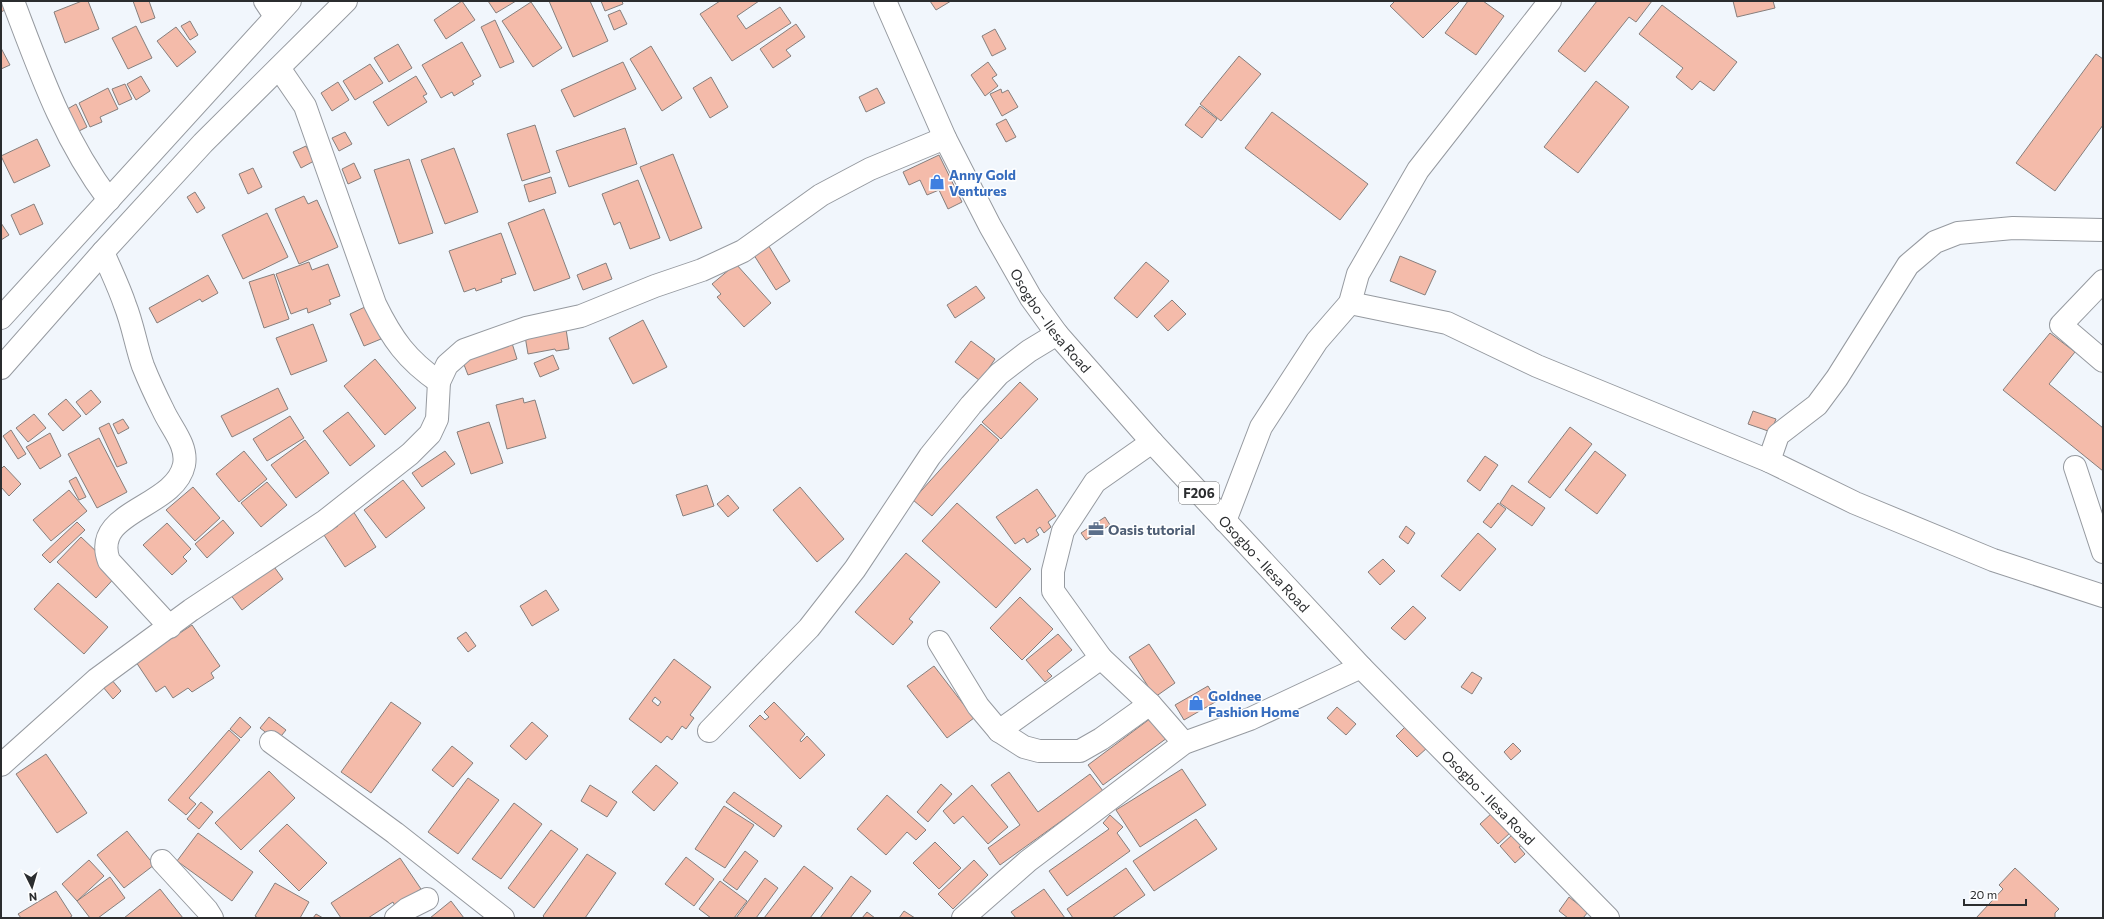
<svg xmlns="http://www.w3.org/2000/svg" width="2104" height="919" font-family="Commissioner,sans-serif">
<style>
.building{fill:#f4bbaa;stroke:#867f7d;fill-rule:evenodd}
.lines{fill:none;stroke-linecap:round;stroke-linejoin:round}
.street-casing{stroke:#969aa0;stroke-width:24}
.secondary-casing{stroke:#969aa0;stroke-width:24}
.primary-casing{stroke:#969aa0;stroke-width:24}
.street{stroke:#fff;stroke-width:22}
.secondary{stroke:#fff;stroke-width:22}
.primary{stroke:#fff;stroke-width:22}
.labels{text-anchor:middle;dominant-baseline:central;stroke-width:3;stroke-linejoin:round;paint-order:stroke}
.shield{fill:#fff;stroke:#6b6c6d;stroke-width:1}
.shield-label{font-size:13px;font-weight:bold;fill:#2b2d2f}
.shop-label{font-size:14px;font-weight:bold;fill:#366cbe;stroke:#fff;text-anchor:start}
.street-label{font-size:14px;fill:#2b2d2f;stroke:#fff}
.service-label{font-size:14px;font-weight:bold;fill:#4e5e75;stroke:#fff;text-anchor:start}
</style>
<rect width="100%" height="100%" fill="#f1f6fc"/>
<!-- building -->
<g class="building">
<polygon points="1,1 6,1 9,8 1,12"/>
<polygon points="82,1 88,1 99,29 65,43 54,12"/>
<polygon points="133,1 149,1 155,18 141,23"/>
<polygon points="462,1 475,20 446,39 434,20"/>
<polygon points="488,1 516,1 496,13"/>
<polygon points="549,1 590,1 608,41 573,57"/>
<polygon points="601,1 622,1 623,4 605,11"/>
<polygon points="720,1 759,1 737,16 746,29 780,7 791,23 732,61 700,14"/>
<polygon points="930,1 951,1 936,10"/>
<polygon points="1395,1 1460,1 1423,38 1390,6"/>
<polygon points="1468,1 1483,1 1504,16 1476,55 1445,33"/>
<polygon points="1597,1 1652,1 1636,22 1629,17 1585,72 1558,51"/>
<polygon points="1733,1 1773,1 1775,8 1737,17"/>
<polygon points="531,2 562,48 533,67 502,21"/>
<polygon points="1662,5 1737,62 1714,91 1700,81 1692,90 1676,77 1683,68 1639,34"/>
<polygon points="620,10 627,24 614,30 608,15"/>
<polygon points="495,20 514,62 500,68 481,27"/>
<polygon points="190,21 198,35 190,40 181,26"/>
<polygon points="796,24 805,37 786,50 791,56 773,68 760,49"/>
<polygon points="136,26 152,58 128,69 112,38"/>
<polygon points="176,27 196,52 177,67 157,41"/>
<polygon points="995,29 1006,49 992,56 982,36"/>
<polygon points="462,42 481,76 472,81 474,84 454,96 452,92 441,98 422,65"/>
<polygon points="398,44 412,68 389,82 374,58"/>
<polygon points="651,46 682,98 662,111 630,59"/>
<polygon points="1,48 10,65 1,69"/>
<polygon points="2096,54 2103,59 2103,125 2055,191 2016,163"/>
<polygon points="1239,56 1261,74 1221,121 1200,104"/>
<polygon points="623,62 636,89 574,117 561,90"/>
<polygon points="988,62 997,75 992,78 998,86 985,96 971,75"/>
<polygon points="370,64 383,83 355,100 343,81"/>
<polygon points="141,76 150,91 136,100 127,84"/>
<polygon points="416,76 427,94 423,96 427,102 388,126 373,102"/>
<polygon points="711,77 728,107 710,118 693,88"/>
<polygon points="1596,81 1629,107 1578,173 1544,147"/>
<polygon points="338,82 349,100 332,111 321,93"/>
<polygon points="125,84 132,99 119,105 112,89"/>
<polygon points="108,88 118,109 100,117 102,122 90,127 79,103"/>
<polygon points="877,88 885,103 866,112 859,97"/>
<polygon points="1001,89 1002,93 1008,90 1018,107 1002,116 990,94"/>
<polygon points="76,104 87,127 75,133 64,111"/>
<polygon points="1200,106 1217,119 1202,138 1185,125"/>
<polygon points="1272,112 1368,184 1340,220 1245,148"/>
<polygon points="1006,119 1016,137 1006,142 996,124"/>
<polygon points="535,125 550,172 522,181 507,134"/>
<polygon points="625,128 637,164 569,187 556,151"/>
<polygon points="345,132 352,144 339,151 332,138"/>
<polygon points="37,139 50,166 14,183 1,156"/>
<polygon points="306,146 314,161 301,168 293,152"/>
<polygon points="454,148 478,212 445,224 421,160"/>
<polygon points="673,154 702,228 670,241 640,167"/>
<polygon points="939,155 962,202 948,209 939,190 927,195 920,180 909,185 903,172"/>
<polygon points="409,159 433,233 399,244 374,170"/>
<polygon points="354,163 361,178 348,184 342,169"/>
<polygon points="253,168 262,187 248,194 239,174"/>
<polygon points="551,177 556,193 529,202 524,185"/>
<polygon points="638,180 660,238 630,249 620,222 614,225 602,194"/>
<polygon points="195,192 205,208 197,213 187,197"/>
<polygon points="304,196 308,204 317,200 338,247 299,264 275,209"/>
<polygon points="34,204 43,224 20,235 11,215"/>
<polygon points="544,209 570,278 534,291 508,223"/>
<polygon points="267,213 288,257 243,279 222,235"/>
<polygon points="1,223 9,235 1,240"/>
<polygon points="501,233 516,274 501,279 502,282 476,291 475,288 464,292 449,251"/>
<polygon points="767,243 790,281 776,290 752,252"/>
<polygon points="1400,256 1436,271 1425,295 1390,281"/>
<polygon points="309,262 312,270 328,264 340,296 329,300 331,304 308,313 307,308 291,314 276,274"/>
<polygon points="1146,262 1169,281 1137,318 1114,298"/>
<polygon points="606,263 612,279 583,290 577,275"/>
<polygon points="736,264 771,303 744,327 717,297 721,294 712,284"/>
<polygon points="274,274 289,319 264,328 249,282"/>
<polygon points="208,275 218,293 202,302 200,299 157,323 149,308"/>
<polygon points="976,286 985,298 955,318 947,305"/>
<polygon points="1172,300 1186,314 1168,331 1154,316"/>
<polygon points="367,306 381,339 364,346 350,314"/>
<polygon points="643,320 667,367 633,384 609,338"/>
<polygon points="313,324 327,361 291,375 276,338"/>
<polygon points="566,329 569,349 556,351 555,349 528,354 525,336"/>
<polygon points="2050,333 2075,352 2049,384 2103,428 2103,471 2003,390"/>
<polygon points="511,340 517,359 468,375 461,357"/>
<polygon points="971,341 995,359 989,368 994,371 979,380 955,362"/>
<polygon points="553,355 559,369 540,377 534,363"/>
<polygon points="375,359 416,408 385,435 344,386"/>
<polygon points="1020,382 1038,399 1001,439 982,422"/>
<polygon points="278,388 288,409 232,437 221,416"/>
<polygon points="91,390 101,402 86,415 76,402"/>
<polygon points="523,398 524,403 535,400 546,438 507,449 496,405"/>
<polygon points="66,399 81,416 63,431 48,414"/>
<polygon points="1753,411 1776,419 1771,432 1748,424"/>
<polygon points="348,412 375,446 350,466 323,431"/>
<polygon points="34,414 46,428 28,442 16,428"/>
<polygon points="290,416 304,438 267,461 253,439"/>
<polygon points="123,419 129,428 118,434 113,424"/>
<polygon points="489,422 503,463 471,474 457,432"/>
<polygon points="109,423 127,463 117,467 99,428"/>
<polygon points="981,424 999,440 932,516 913,500"/>
<polygon points="1570,427 1592,444 1550,498 1528,482"/>
<polygon points="11,430 26,454 18,459 3,436"/>
<polygon points="50,433 61,456 40,469 26,447"/>
<polygon points="99,438 127,492 97,508 68,454"/>
<polygon points="305,440 329,473 296,498 271,465"/>
<polygon points="244,451 267,479 239,502 216,474"/>
<polygon points="445,451 455,464 422,487 412,473"/>
<polygon points="1595,451 1626,475 1597,514 1565,490"/>
<polygon points="1485,456 1498,465 1480,491 1467,481"/>
<polygon points="4,466 21,484 9,496 1,487 1,469"/>
<polygon points="76,477 86,497 79,500 69,481"/>
<polygon points="403,480 425,508 386,538 364,510"/>
<polygon points="267,482 287,505 261,527 241,503"/>
<polygon points="707,485 714,506 683,516 676,495"/>
<polygon points="1512,485 1545,508 1532,526 1500,503"/>
<polygon points="193,487 220,518 195,541 166,510"/>
<polygon points="800,487 844,539 817,562 773,510"/>
<polygon points="1037,489 1056,516 1048,522 1051,527 1044,533 1040,527 1036,530 1039,535 1027,543 1024,538 1015,544 996,517"/>
<polygon points="69,490 87,511 51,541 33,520"/>
<polygon points="728,495 739,508 728,517 717,504"/>
<polygon points="957,503 1031,569 996,608 922,541"/>
<polygon points="1498,503 1506,509 1491,528 1483,522"/>
<polygon points="353,511 376,547 345,567 324,535 338,526 335,523"/>
<polygon points="1105,517 1110,525 1086,540 1081,533"/>
<polygon points="223,520 234,533 207,558 195,544"/>
<polygon points="77,522 85,530 50,563 42,555"/>
<polygon points="167,523 191,549 183,557 187,561 172,575 143,545"/>
<polygon points="1406,526 1415,533 1408,544 1399,537"/>
<polygon points="1478,533 1496,549 1460,591 1441,576"/>
<polygon points="81,537 119,573 96,598 57,562"/>
<polygon points="906,553 940,582 909,619 913,622 893,645 855,612"/>
<polygon points="1383,559 1395,571 1380,585 1368,572"/>
<polygon points="272,564 283,579 242,610 230,594"/>
<polygon points="58,583 108,627 84,654 34,609"/>
<polygon points="546,590 559,610 532,626 520,606"/>
<polygon points="1020,597 1053,629 1022,660 990,628"/>
<polygon points="1413,606 1426,618 1405,640 1391,628"/>
<polygon points="192,625 220,666 211,673 214,678 192,692 188,688 173,698 165,686 156,692 136,662"/>
<polygon points="466,632 476,646 468,652 457,638"/>
<polygon points="1058,634 1072,650 1047,671 1052,676 1045,682 1026,660"/>
<polygon points="1149,644 1175,683 1155,697 1129,657"/>
<path d="M674,659L711,687L690,715L694,718L686,729L682,726L672,740L667,736L661,743L629,719ZM655,697L661,702L658,706L652,701Z"/>
<polygon points="934,666 974,718 947,738 907,686"/>
<polygon points="1472,672 1482,678 1472,694 1461,687"/>
<polygon points="111,679 121,691 113,699 103,687"/>
<polygon points="1208,686 1217,701 1184,720 1175,705"/>
<polygon points="391,702 421,723 371,793 341,772"/>
<polygon points="774,702 805,734 800,740 801,742 807,736 825,755 800,779 749,726 760,715 765,720 769,717 764,712"/>
<polygon points="1337,707 1356,724 1346,735 1327,718"/>
<polygon points="240,717 251,727 241,738 230,729"/>
<polygon points="269,717 286,730 277,741 260,728"/>
<polygon points="1151,718 1167,738 1103,785 1088,765"/>
<polygon points="532,722 548,736 526,760 510,746"/>
<polygon points="1406,726 1427,748 1417,757 1396,736"/>
<polygon points="229,730 240,740 189,798 196,804 186,815 168,800"/>
<polygon points="1513,743 1521,751 1511,760 1504,752"/>
<polygon points="452,746 473,763 453,787 432,770"/>
<polygon points="46,754 87,813 57,833 16,774"/>
<polygon points="656,765 678,783 654,811 632,792"/>
<polygon points="1182,769 1206,805 1140,847 1116,810"/>
<polygon points="269,771 295,798 241,850 215,823"/>
<polygon points="1009,772 1038,812 1090,774 1103,791 1000,865 988,848 1020,825 991,785"/>
<polygon points="468,778 499,800 458,854 428,832"/>
<polygon points="941,784 952,794 928,822 917,812"/>
<polygon points="590,785 617,802 607,817 581,801"/>
<polygon points="972,785 1008,827 988,844 963,816 954,824 943,811"/>
<polygon points="734,792 782,826 774,837 726,802"/>
<polygon points="887,795 926,830 916,840 907,832 886,855 857,829"/>
<polygon points="201,802 213,812 199,829 187,819"/>
<polygon points="514,803 542,824 501,879 472,859"/>
<polygon points="724,806 754,825 725,868 695,849"/>
<polygon points="1492,813 1511,832 1498,844 1480,824"/>
<polygon points="1110,815 1123,827 1117,833 1130,851 1067,896 1049,871 1109,829 1103,823"/>
<polygon points="1196,819 1217,849 1154,891 1133,861"/>
<polygon points="287,824 327,863 299,891 259,851"/>
<polygon points="551,830 578,849 534,908 508,888"/>
<polygon points="127,831 154,865 124,888 97,855"/>
<polygon points="198,833 253,872 232,901 177,861"/>
<polygon points="1512,835 1522,845 1519,847 1525,854 1515,863 1500,846"/>
<polygon points="935,842 961,868 939,889 913,863"/>
<polygon points="745,851 758,861 737,890 723,880"/>
<polygon points="587,854 616,873 585,918 545,918 543,916"/>
<polygon points="686,857 714,879 694,906 665,884"/>
<polygon points="400,858 421,889 395,906 393,902 368,918 341,918 331,903"/>
<polygon points="89,860 104,876 77,901 62,884"/>
<polygon points="974,860 988,875 953,909 938,894"/>
<polygon points="804,866 833,888 810,918 764,918"/>
<polygon points="1126,868 1145,895 1112,918 1073,918 1067,909"/>
<polygon points="2015,868 2059,909 2055,913 2055,918 1976,918 2003,889 1999,885"/>
<polygon points="851,876 871,891 850,918 820,918"/>
<polygon points="110,877 125,898 98,918 90,918 77,901"/>
<polygon points="765,878 778,888 756,918 736,918"/>
<polygon points="720,881 747,901 734,918 711,918 699,909"/>
<polygon points="275,883 309,902 300,918 258,918 255,916"/>
<polygon points="160,889 183,918 124,918"/>
<polygon points="1044,889 1065,918 1016,918 1011,912"/>
<polygon points="56,891 72,916 69,918 21,918 18,914"/>
<polygon points="1569,897 1588,912 1583,918 1568,918 1559,911"/>
<polygon points="451,901 464,918 430,918"/>
<polygon points="904,911 915,918 899,918"/>
<polygon points="867,912 875,918 862,918"/>
<polygon points="316,914 323,918 313,918"/>
</g>
<g class="lines">
<defs>
<g id="street">
<path d="M13,1C40,72 63,139 109,200"/>
<polyline points="265,1 275,16"/>
<path d="M279,68L305,106L375,304C392,339 407,360 439,382"/>
<path d="M103,252C110,269 119,287 125,305C133,325 136,346 143,366C149,381 156,396 163,410C171,428 188,445 184,465C175,508 90,511 109,561L170,627"/>
<polyline points="2103,281 2061,325 2103,361"/>
<polyline points="1350,303 1447,323 1537,366 1769,461 1855,503 1993,560 2103,596"/>
<polyline points="1152,442 1095,482 1063,531 1053,571 1053,591 1101,658 1150,704 1184,743"/>
<polyline points="1769,461 1778,435 1817,405 1837,378 1908,265 1935,242 1958,233 2013,228 2103,230"/>
<polyline points="2075,467 2103,552"/>
<polyline points="1225,521 1261,427 1317,341 1350,303 1358,274 1418,170 1550,1"/>
<polyline points="939,642 978,706 999,731 1024,747 1039,751 1080,751 1101,739 1150,704"/>
<polyline points="709,731 809,628 855,569 930,456 971,405 999,374 1029,351 1057,334"/>
<polyline points="999,731 1101,658"/>
<polyline points="271,742 395,833 503,918"/>
<polyline points="1,765 97,679 191,610 325,521 410,454 430,434 437,419 439,382 447,365 464,350 526,328 581,316 655,286 702,270 743,251 821,195 870,169 945,138"/>
<polyline points="162,861 207,910 212,918"/>
<polyline points="396,918 407,909 427,899"/>
<polyline points="963,918 1028,861 1184,743 1250,719 1361,667"/>
</g>
<g id="secondary">
<polyline points="1,318 290,1"/>
<polyline points="1,368 103,252 203,143 346,1"/>
</g>
<g id="primary">
<path id="s1" d="M885,1L945,138L990,226L1031,298L1057,334L1152,442L1361,667L1608,918"/>
</g>
</defs>
<!-- street casing -->
<use href="#street" class="street-casing"/>
<!-- secondary casing -->
<use href="#secondary" class="secondary-casing"/>
<!-- primary casing -->
<use href="#primary" class="primary-casing"/>
<!-- street -->
<use href="#street" class="street"/>
<!-- secondary -->
<use href="#secondary" class="secondary"/>
<!-- primary -->
<use href="#primary" class="primary"/>
</g>
<!-- icons -->
<defs>
<symbol id="shop-bare" viewBox="-9 -9 18 18"><path d="M-5-2.5h2.3a2.7 3.5 0 0 1 5.4 0H5L5.5 6h-11ZM-1.5-2.5h3a1.5 2.3 0 0 0-3 0Z" fill="#3f7fe0" stroke="#fff" stroke-width="2.5" paint-order="stroke"/></symbol>
<symbol id="office-bare" viewBox="-9 -9 18 18"><path d="M-6-3h4V-5.5h4V-3h4V5H-6ZM-1-4.5V-3h2v-1.5ZM-6 0V1H6V0Z" fill="#5c6f8a" stroke="#fff" stroke-width="2.5" paint-order="stroke"/></symbol>
</defs>
<g fill-rule="evenodd">
<use href="#shop-bare" x="926" y="171" width="22" height="22"/>
<use href="#office-bare" x="1085" y="518" width="22" height="22"/>
<use href="#shop-bare" x="1185" y="692" width="22" height="22"/>
</g>
<g class="labels">
<!-- shield labels -->
<rect class="shield" x="1179" y="482" width="40" height="22" rx="3"/>
<g class="shield-label">
<text x="1199" y="493">F206</text>
</g>
<!-- shop labels -->
<g class="shop-label">
<text x="949" y="174">Anny Gold<tspan x="949" dy="16">Ventures</tspan></text>
<text x="1208" y="695">Goldnee<tspan x="1208" dy="16">Fashion Home</tspan></text>
</g>
<!-- street labels -->
<g class="street-label">
<text stroke="none"><textPath href="#s1" startOffset="361">Osogbo - Ilesa Road</textPath></text>
<text stroke="none"><textPath href="#s1" startOffset="685">Osogbo - Ilesa Road</textPath></text>
<text stroke="none"><textPath href="#s1" startOffset="1009">Osogbo - Ilesa Road</textPath></text>
</g>
<!-- service labels -->
<g class="service-label">
<text x="1108" y="529">Oasis tutorial</text>
</g>
</g>
<!-- border -->
<rect width="2104" height="919" fill="none" stroke="#2b2d2f" stroke-width="4"/>
<!-- north arrow -->
<g transform="translate(32 887) rotate(175)" stroke="#ffffff" stroke-width="3" paint-order="stroke">
<path d="M0-3L7 15L0 10L-7 15Z" fill="#2b2d2f"/>
<text y="-6" font-size="11" font-weight="bold" text-anchor="middle" fill="#2b2d2f">N</text>
</g>
<!-- scale -->
<path d="M1964 899v6h62v-6" fill="none" stroke="#2b2d2f" stroke-width="2"/>
<text x="1970" y="899" font-size="12" fill="#2b2d2f" stroke="#ffffff" stroke-width="3" paint-order="stroke">20 m</text>
</svg>
